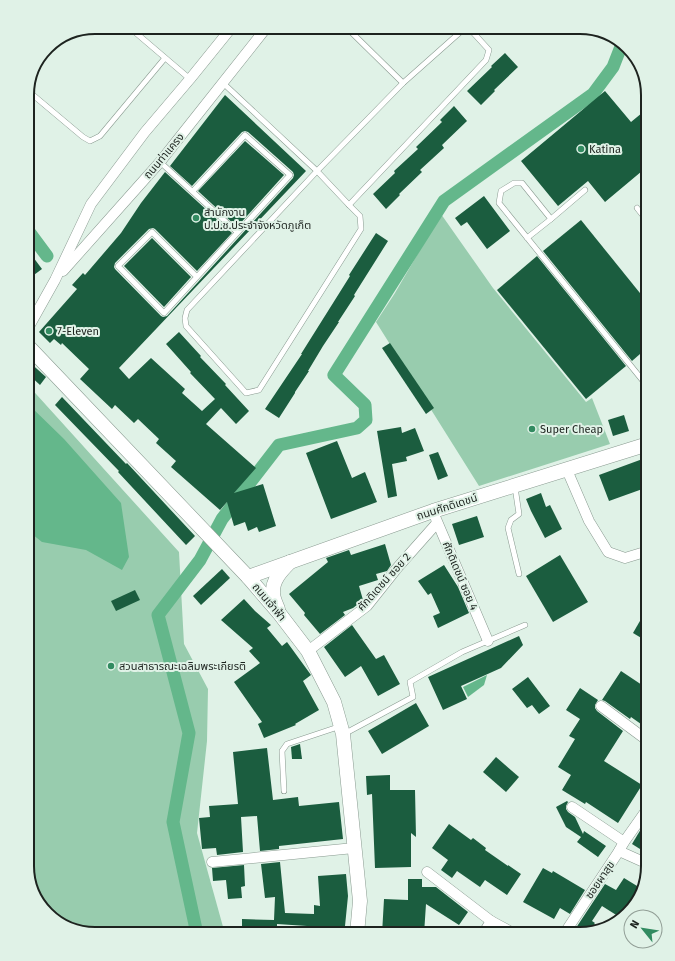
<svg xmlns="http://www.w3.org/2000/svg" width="675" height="961" font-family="'Fira Sans','Noto Sans Thai',sans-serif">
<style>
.green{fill:#98ccae}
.water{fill:#64b78b}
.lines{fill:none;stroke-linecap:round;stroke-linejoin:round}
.canal{stroke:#64b78b;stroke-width:13}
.building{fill:#1b5d3f}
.lane-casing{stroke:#899a90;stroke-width:6}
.street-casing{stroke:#899a90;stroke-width:11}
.secondary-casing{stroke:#899a90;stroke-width:15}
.lane{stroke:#fff;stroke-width:5}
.street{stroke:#fff;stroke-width:10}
.secondary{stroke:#fff;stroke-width:14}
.poi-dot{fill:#328b61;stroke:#e0f2e7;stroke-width:1.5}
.labels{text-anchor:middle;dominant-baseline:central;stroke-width:4;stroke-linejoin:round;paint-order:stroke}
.poi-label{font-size:11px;fill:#1d231f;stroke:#e0f2e7;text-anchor:start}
.street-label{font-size:11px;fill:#1d231f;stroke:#e0f2e7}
.rim{fill:none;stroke:#1d231f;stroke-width:2}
</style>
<rect width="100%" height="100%" fill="#e0f2e7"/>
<!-- green -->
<g class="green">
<polygon points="441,214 493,288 586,402 592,398 610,444 479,486 376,322 395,293"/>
<polygon points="27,384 179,552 184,644 208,689 207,741 197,833 225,934 91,934 61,925 36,900 27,866"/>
</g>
<!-- water -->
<g class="water">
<polygon points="27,403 64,439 121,503 129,557 122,570 86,550 42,542 27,530"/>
<polygon points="487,675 484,685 468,697 463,687"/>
</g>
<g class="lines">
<!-- canal -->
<g class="canal">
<polyline points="27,229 47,256"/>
<polyline points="197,934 173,822 189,733 158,615 200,560 222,519 279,445 357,428 366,420 365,405 334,375 444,201 593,94 613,67 622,44"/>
</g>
</g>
<!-- building -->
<g class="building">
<polygon points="505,53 518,67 494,90 495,91 481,105 467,91 492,67 491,66"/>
<polygon points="605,91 631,122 648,108 648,166 605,202 588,181 558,206 521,161"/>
<polygon points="225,95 306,171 119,368 129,379 151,358 185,389 182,393 202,411 215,399 190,373 191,372 166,344 179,332 201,356 200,357 226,384 225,385 249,411 236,424 221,408 206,424 256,468 234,493 263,484 276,526 259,532 257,527 248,531 245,522 234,526 227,502 220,510 171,467 176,461 156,443 159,439 138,419 134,423 115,405 112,409 80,379 89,369 62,343 61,345 54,339 50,343 39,332 77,289 72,285 83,273 85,275 121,233 141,203 165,172 232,233 197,271 155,229 153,228 149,229 115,263 114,267 115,269 161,316 163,317 167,316 293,178 294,175 293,172 248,132 245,131 242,132 192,186 170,166"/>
<polygon points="454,106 467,121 442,145 444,148 420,170 422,172 399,194 400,195 386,209 373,194 395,173 394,171 418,149 416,147 442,122 440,120"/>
<polygon points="245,141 284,175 237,227 198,191"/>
<polygon points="484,196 510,231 487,249 467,222 461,226 455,218"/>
<polygon points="581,220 648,303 648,347 632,361 543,251"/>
<polygon points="376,233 388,241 354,295 355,296 338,322 339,322 323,346 308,371 309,371 295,392 295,393 279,418 265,409 302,354 301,354 350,276 349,275"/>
<polygon points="152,238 191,277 164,307 124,266"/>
<polygon points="27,249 42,269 27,280"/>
<polygon points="537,256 626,366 586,399 497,290"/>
<polygon points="390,343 434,408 426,414 382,348"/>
<polygon points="27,360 46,377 40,385 27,373"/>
<polygon points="62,397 126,464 127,463 195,536 186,545 118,472 119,471 55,405"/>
<polygon points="624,415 629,431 613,436 608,420"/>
<polygon points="401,427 402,433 415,428 424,451 406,457 407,461 392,464 397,496 388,498 377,431"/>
<polygon points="337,441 352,478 365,472 377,502 331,519 306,453"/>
<polygon points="438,452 448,476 438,480 429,455"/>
<polygon points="648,457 648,487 609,501 599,475"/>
<polygon points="541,493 546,507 550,505 562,529 545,538 531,511 526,499"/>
<polygon points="477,516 484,537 459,545 452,524"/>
<polygon points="385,544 391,565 387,571 376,574 378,580 359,586 363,600 362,601 353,608 343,612 345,615 320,634 304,615 305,613 289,594 328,562 326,558 349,550 351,555"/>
<polygon points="560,555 588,602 553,622 526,576"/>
<polygon points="444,565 458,587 469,613 438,628 433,616 440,613 431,593 428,595 418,581"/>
<polygon points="222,569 230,578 201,605 193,596"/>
<polygon points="135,590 140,600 116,611 111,601"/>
<polygon points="244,599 255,611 271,625 267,628 282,646 287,642 311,675 303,681 319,710 295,724 296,725 264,738 258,724 262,722 234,682 260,663 249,651 253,648 221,620"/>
<polygon points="648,607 648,642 633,633"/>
<polygon points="352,625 376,659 384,655 400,684 378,696 361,666 345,677 324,647"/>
<polygon points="519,636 523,645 501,668 461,686 467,699 443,710 428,677"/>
<polygon points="621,671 648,689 648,729 631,717 630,719 605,701 602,700"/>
<polygon points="528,677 550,706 539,714 532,705 527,708 512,689"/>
<polygon points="580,688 598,700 595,705 595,708 597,711 623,731 604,761 642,785 618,823 586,802 585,804 562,790 571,775 558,767 575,739 569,736 580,719 566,710"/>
<polygon points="416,703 429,726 382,754 368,731"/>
<polygon points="300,744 302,759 292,759 291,747"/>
<polygon points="267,748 273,800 298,797 299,806 339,802 343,839 279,846 279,849 260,851 257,816 241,817 243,852 217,855 216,848 202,849 199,818 210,817 209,806 238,804 233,752"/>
<polygon points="496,757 519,777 506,792 483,772"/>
<polygon points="390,775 390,790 415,790 416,837 411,833 411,867 375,868 372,794 367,795 366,776"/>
<polygon points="567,801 568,802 566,806 566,809 568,812 575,817 583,834 584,831 606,846 598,857 577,842 581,837 566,827 556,807"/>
<polygon points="449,824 471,840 473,838 486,848 485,850 508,866 508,865 521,874 507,895 485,880 480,887 457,871 452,878 441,870 448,860 432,848"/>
<polygon points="641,829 648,833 648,854 632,844"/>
<polygon points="280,862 285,913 314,914 314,905 320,906 318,876 346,874 348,896 345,926 342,926 342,934 307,934 307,926 277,924 277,934 242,934 242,919 274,920 275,897 265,898 261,864"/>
<polygon points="244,865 245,886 241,887 242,898 228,899 226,880 213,881 212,868"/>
<polygon points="543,868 552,873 553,871 585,890 570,914 560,908 554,919 523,902"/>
<polygon points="624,878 642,889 639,900 621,918 602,906 592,921 595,923 594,924 601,929 581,934 572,934 605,884 616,890"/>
<polygon points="408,879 422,879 422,887 436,887 468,912 459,925 426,904 424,934 382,934 384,899 408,900"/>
</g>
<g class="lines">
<defs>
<g id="lane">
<polyline points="129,27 190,79"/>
<polyline points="346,27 403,83"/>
<polyline points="223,83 317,171 349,205 360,216 361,229 259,390 246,393 186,326 185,318 187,310 317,171 403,83 466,27"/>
<polyline points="27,90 83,137 90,141 100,136 165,58"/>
<polyline points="160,162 237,232"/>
<polyline points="193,191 245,135 290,175 164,313 118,266 152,232 197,277"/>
<polyline points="349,205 486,60 489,50 468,27"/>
<polyline points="637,208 648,222"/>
<polyline points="551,219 585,190"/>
<polyline points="527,238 551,219 522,183 514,183 501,191 499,203 648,387"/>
<polyline points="515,487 519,514 511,520 508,528 519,574"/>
<polyline points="344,734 413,697 410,682 462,652 525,625"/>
<polyline points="284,791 282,751 287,744 341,726"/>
</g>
<g id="street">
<polyline points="63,271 160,162 267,27"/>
<polyline points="27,330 55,280 91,204 145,132 190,79 232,27"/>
<polyline points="567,470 589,521 608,552 625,558 648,551"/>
<polyline points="436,519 488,641"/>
<polyline points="308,651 367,606 398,567 437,523"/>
<polyline points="601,706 644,738 648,743"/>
<polyline points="572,807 624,842"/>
<polyline points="619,851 648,864"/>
<polyline points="212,862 354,848"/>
<polyline points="427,872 491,921"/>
<polyline points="483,934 491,921 515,934"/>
<polyline points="564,934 619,851 624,842 648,808"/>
</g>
<g id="secondary">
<polyline points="27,345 248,577 279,613 308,651 334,702 343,734 360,901 357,934"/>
<polyline points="248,577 433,511 648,444"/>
<path d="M278,609C276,604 273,598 273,593C272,580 282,570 290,562"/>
</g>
</defs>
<!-- lane casing -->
<use href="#lane" class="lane-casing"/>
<!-- street casing -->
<use href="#street" class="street-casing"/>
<!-- secondary casing -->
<use href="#secondary" class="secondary-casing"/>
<!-- lane -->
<use href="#lane" class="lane"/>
<!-- street -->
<use href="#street" class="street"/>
<!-- secondary -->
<use href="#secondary" class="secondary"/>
</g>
<!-- markers -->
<g class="poi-dot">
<circle cx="581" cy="149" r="4"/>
<circle cx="196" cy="218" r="4"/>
<circle cx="49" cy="331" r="4"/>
<circle cx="532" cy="429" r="4"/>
<circle cx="111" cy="666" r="4"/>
</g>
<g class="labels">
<!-- poi labels -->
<g class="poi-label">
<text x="589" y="149">Katina</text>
<text x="204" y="212">สำนักงาน<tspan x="204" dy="13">ป.ป.ช.ประจำจังหวัดภูเก็ต</tspan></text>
<text x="57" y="331">7-Eleven</text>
<text x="540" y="429">Super Cheap</text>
<text x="119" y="666">สวนสาธารณะเฉลิมพระเกียรติ</text>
</g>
<!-- street labels -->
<g class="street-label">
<text transform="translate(164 156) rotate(-50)">ถนนท่าแครง</text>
<text transform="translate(447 507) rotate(-18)">ถนนศักดิเดชน์</text>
<text transform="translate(460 576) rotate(67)">ศักดิเดชน์ ซอย 4</text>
<text transform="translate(384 582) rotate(-48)">ศักดิเดชน์ ซอย 2</text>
<text transform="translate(269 602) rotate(50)">ถนนเจ้าฟ้า</text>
<text transform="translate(600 880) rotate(-56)">ซอยผาสุข</text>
</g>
</g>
<!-- crop -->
<path d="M0 0H675V961H0ZM95 34H580A61 61 0 0 1 641 95V866A61 61 0 0 1 580 927H95A61 61 0 0 1 34 866V95A61 61 0 0 1 95 34Z" fill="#e0f2e7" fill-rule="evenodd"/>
<path class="rim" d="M95 34H580A61 61 0 0 1 641 95V866A61 61 0 0 1 580 927H95A61 61 0 0 1 34 866V95A61 61 0 0 1 95 34Z"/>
<!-- north arrow -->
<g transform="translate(643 929) rotate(300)"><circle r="19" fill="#e0f2e7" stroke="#929f97"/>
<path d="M0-3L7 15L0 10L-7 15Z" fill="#328b61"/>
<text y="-6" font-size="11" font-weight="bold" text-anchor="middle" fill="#1d231f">N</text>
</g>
</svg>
